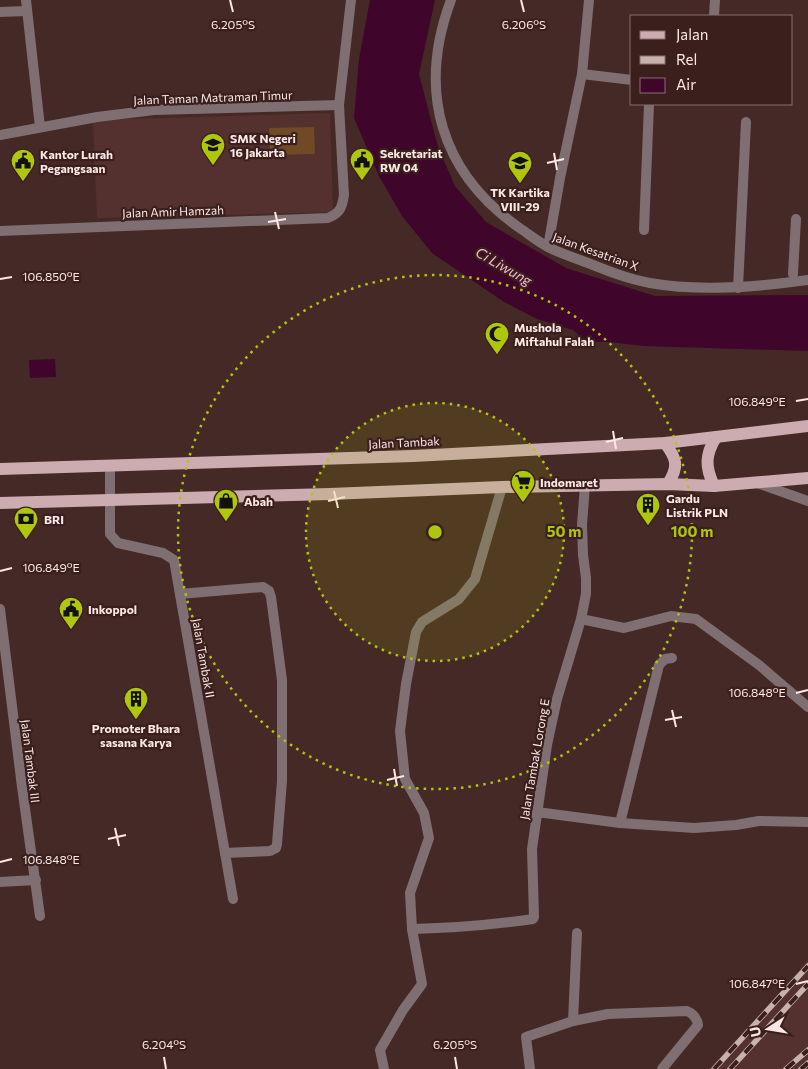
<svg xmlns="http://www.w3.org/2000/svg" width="808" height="1069" font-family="Commissioner,sans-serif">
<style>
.built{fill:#54312e}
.green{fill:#704a25}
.water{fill:#40052a}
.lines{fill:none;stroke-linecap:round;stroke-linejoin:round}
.minor{stroke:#7f6f72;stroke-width:10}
.primary{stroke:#ccacb1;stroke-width:12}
.rail-casing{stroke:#c8b2af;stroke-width:5.5}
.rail{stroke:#3a1f1c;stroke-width:4;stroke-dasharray:11;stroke-linecap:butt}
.ticks{fill:none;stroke:#fbe8e5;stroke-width:2}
.ring{fill:none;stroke:#aec60c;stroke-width:2.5;stroke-dasharray:2.5 5}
.labels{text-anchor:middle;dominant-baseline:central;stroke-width:4.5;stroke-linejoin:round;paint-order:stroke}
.street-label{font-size:12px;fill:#fbe8e5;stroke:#3a1f1c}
.poi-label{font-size:12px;font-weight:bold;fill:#fbe8e5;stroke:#3a1f1c;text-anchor:start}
.water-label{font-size:14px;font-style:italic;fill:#fcb7d8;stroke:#3a1f1c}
.ticks-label{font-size:12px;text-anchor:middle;fill:#fbe8e5;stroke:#3a1f1c;stroke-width:4.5;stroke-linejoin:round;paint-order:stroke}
.centre{fill:#aec60c;stroke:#3a1f1c;stroke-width:2.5}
.ring-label{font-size:15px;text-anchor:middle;font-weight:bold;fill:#aec60c;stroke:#3a1f1c;stroke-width:4.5;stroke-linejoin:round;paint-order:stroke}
</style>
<rect width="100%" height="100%" fill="#452926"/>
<!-- built -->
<g class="built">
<polygon points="330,113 333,212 97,218 93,120"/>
<polygon points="808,960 808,1069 709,1069 787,984"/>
</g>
<!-- green -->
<polygon class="green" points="314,127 315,154 270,155 269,128"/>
<!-- water -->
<g class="water">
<polygon points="370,0 435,0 419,74 438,147 455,186 486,222 566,268 655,296 808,295 808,351 643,346 609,342 591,342 580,336 573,330 537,319 504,302 432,253 402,216 379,176 354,118 359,59"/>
<polygon points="55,359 56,377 30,378 29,360"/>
</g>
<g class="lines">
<!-- minor -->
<g class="minor">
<polyline points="26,0 40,127"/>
<path d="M451,0C417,91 440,173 521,229C530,235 540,243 550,248C562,254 575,258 588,263C608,271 628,279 650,283C700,292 757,287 808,280"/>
<polyline points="0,12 27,11"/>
<polyline points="714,16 715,0"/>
<polyline points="582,74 632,80"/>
<polyline points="0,135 97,117 154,110 339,105"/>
<polyline points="644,230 649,104"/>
<path d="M0,231L328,218C340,213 342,208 344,195L339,105L351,0"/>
<polyline points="548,247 560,178 582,74 589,0"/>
<polyline points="793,274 796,219"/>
<polyline points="738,288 746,122"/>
<polyline points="110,466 110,534 118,543 163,553 174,560 233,899"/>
<polyline points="757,483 808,501"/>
<polyline points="180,594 263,587 269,591 271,597 282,680 282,781 277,844 276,848 270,851 225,853"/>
<polyline points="0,609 22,787 40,916"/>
<polyline points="581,619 624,628 671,616 696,619 759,665 808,707"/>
<polyline points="537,812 620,823 694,828 736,825 759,821 808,822"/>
<polyline points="620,823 659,665 665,659 672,658"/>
<polyline points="0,882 36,880"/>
<path d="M412,929C453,928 492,925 533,919L534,917L532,849L547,745L557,699L581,619L586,594V578L583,555L582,525L585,485"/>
<path d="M573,1021L608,1014L687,1011C694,1014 697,1018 698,1025L662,1069"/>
<polyline points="384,1069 380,1050 403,1010 422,984 412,929 410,893 429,838 424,813 405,779 400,731 406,684 416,632 422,622 459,599 475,579 502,487"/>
<polyline points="530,1069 526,1037 573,1021 577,933"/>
</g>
<!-- primary -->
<g class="primary">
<path d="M665,443C677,459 679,466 668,484"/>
<polyline points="0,469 413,456 665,443 808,426"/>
<path d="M714,486C705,467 705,455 716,437"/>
<polyline points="0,503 330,494 502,487 668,484 714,486 808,478"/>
</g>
<defs>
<g id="rail">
<polyline points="714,1069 808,966"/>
<polyline points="730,1069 808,984"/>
<polyline points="786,1069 808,1050"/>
<polyline points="801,1069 808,1063"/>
</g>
</defs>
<!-- rail casing -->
<use href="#rail" class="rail-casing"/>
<!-- rail -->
<use href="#rail" class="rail"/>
</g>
<!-- ticks -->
<path class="ticks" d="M230,0L233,12M521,0L524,12M554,153L557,170M547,163L564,159M275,212L279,229M268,222L286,219M0,279L12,277M796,401L808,399M613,431L616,449M606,442L623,438M334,491L338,508M328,501L345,497M0,571L12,568M796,693L808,690M672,710L676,727M665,720L682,717M394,769L397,786M387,780L404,776M115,828L119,846M108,839L126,835M0,862L12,859M796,984L808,981M164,1057L166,1069M455,1057L457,1069"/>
<!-- distance rings -->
<circle cx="435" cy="532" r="129" fill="#aec60c" fill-opacity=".12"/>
<g class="ring">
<circle cx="435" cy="532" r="129"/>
<circle cx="435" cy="532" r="257"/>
</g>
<!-- icons -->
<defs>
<symbol id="school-pin" viewBox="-11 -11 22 30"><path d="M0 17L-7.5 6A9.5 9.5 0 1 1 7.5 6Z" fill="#aec60c" stroke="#3a1f1c"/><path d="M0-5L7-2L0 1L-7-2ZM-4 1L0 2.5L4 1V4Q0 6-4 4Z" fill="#111"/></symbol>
<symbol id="civic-pin" viewBox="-11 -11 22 30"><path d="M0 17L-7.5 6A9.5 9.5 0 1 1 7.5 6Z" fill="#aec60c" stroke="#3a1f1c"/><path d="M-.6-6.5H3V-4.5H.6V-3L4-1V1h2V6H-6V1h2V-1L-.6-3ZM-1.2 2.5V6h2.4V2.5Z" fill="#111"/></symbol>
<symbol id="mosque-pin" viewBox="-11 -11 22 30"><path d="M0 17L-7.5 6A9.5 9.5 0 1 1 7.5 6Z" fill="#aec60c" stroke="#3a1f1c"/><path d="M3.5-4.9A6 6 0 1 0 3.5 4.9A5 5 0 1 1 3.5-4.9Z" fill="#111"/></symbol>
<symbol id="supermarket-pin" viewBox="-11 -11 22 30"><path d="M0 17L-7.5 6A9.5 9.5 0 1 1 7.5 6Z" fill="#aec60c" stroke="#3a1f1c"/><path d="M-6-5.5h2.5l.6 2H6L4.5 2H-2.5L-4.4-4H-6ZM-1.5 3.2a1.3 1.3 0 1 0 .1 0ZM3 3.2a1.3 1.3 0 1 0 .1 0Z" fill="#111"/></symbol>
<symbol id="shop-pin" viewBox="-11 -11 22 30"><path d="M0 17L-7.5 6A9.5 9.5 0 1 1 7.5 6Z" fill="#aec60c" stroke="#3a1f1c"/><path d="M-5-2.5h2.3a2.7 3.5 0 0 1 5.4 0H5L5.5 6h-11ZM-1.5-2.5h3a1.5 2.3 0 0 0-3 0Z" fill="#111"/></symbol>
<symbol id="building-pin" viewBox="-11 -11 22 30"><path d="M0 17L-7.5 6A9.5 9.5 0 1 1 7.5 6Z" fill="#aec60c" stroke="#3a1f1c"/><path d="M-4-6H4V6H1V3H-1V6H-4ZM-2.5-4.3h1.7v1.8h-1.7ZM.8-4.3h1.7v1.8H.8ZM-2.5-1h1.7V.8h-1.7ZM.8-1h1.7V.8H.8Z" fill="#111"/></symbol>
<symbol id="bank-pin" viewBox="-11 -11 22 30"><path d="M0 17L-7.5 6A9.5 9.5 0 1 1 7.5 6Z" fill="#aec60c" stroke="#3a1f1c"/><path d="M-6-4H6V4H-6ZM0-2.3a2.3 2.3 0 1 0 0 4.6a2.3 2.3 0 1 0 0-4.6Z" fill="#111"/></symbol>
</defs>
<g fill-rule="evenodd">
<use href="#school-pin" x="199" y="131" width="28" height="38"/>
<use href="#civic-pin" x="348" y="146" width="28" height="38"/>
<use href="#civic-pin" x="9" y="147" width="28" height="38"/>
<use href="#school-pin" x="506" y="149" width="28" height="38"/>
<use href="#mosque-pin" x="483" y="320" width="28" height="38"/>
<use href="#supermarket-pin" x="509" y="468" width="28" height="38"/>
<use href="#shop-pin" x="212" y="487" width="28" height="38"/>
<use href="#building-pin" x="634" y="491" width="28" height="38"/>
<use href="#bank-pin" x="12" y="505" width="28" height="38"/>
<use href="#civic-pin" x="57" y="595" width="28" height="38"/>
<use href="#building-pin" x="122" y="685" width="28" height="38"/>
</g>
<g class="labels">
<!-- street labels -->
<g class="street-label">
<text transform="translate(213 97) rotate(-2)">Jalan Taman Matraman Timur</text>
<text transform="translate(173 211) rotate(-2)">Jalan Amir Hamzah</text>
<text transform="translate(596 251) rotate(20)">Jalan Kesatrian X</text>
<text transform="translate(404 442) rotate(-3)">Jalan Tambak</text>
<text transform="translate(204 658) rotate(80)">Jalan Tambak II</text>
<text transform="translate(534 759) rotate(-80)">Jalan Tambak Lorong E</text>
<text transform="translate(31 761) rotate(83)">Jalan Tambak III</text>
</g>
<!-- poi labels -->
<g class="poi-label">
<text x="230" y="138">SMK Negeri<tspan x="230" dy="14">16 Jakarta</tspan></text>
<text x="380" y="153">Sekretariat<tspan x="380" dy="14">RW 04</tspan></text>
<text x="40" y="154">Kantor Lurah<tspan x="40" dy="14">Pegangsaan</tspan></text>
<text x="520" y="192" text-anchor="middle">TK Kartika<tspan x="520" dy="14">VIII-29</tspan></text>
<text x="514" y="327">Mushola<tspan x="514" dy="14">Miftahul Falah</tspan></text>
<text x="540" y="482">Indomaret</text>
<text x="666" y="498">Gardu<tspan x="666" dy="14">Listrik PLN</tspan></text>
<text x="244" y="501">Abah</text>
<text x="44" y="519">BRI</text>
<text x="88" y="609">Inkoppol</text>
<text x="136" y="728" text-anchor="middle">Promoter Bhara<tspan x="136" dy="14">sasana Karya</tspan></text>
</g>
<!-- water labels -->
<g class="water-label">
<text transform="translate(504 266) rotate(30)">Ci Liwung</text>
</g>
</g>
<g class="ticks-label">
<text x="233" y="29">6.205°S</text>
<text x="524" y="29">6.206°S</text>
<text x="51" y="281">106.850°E</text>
<text x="757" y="406">106.849°E</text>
<text x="51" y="572">106.849°E</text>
<text x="757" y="697">106.848°E</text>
<text x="51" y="864">106.848°E</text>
<text x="757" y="988">106.847°E</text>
<text x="164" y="1049">6.204°S</text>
<text x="455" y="1049">6.205°S</text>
</g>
<circle cx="435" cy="532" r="8" class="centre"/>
<g class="ring-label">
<text x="564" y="537">50 m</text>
<text x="692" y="537">100 m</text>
</g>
<!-- legend -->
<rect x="630" y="15" width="162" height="90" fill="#3a1f1c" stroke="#876f6c"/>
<rect x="640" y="31" width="25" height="8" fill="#ccacb1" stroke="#876f6c"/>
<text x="676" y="40" font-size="15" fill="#fbe8e5">Jalan</text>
<rect x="640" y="56" width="25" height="8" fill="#c8b2af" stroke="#876f6c"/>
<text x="676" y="65" font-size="15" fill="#fbe8e5">Rel</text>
<rect x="640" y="78" width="25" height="15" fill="#40052a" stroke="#876f6c"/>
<text x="676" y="90" font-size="15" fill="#fbe8e5">Air</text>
<!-- north arrow -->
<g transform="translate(768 1029) rotate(258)" stroke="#3a1f1c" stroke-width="4" paint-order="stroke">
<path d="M0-4L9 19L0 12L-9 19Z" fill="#fbe8e5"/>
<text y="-8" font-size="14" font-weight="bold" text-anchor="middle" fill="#fbe8e5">U</text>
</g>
</svg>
